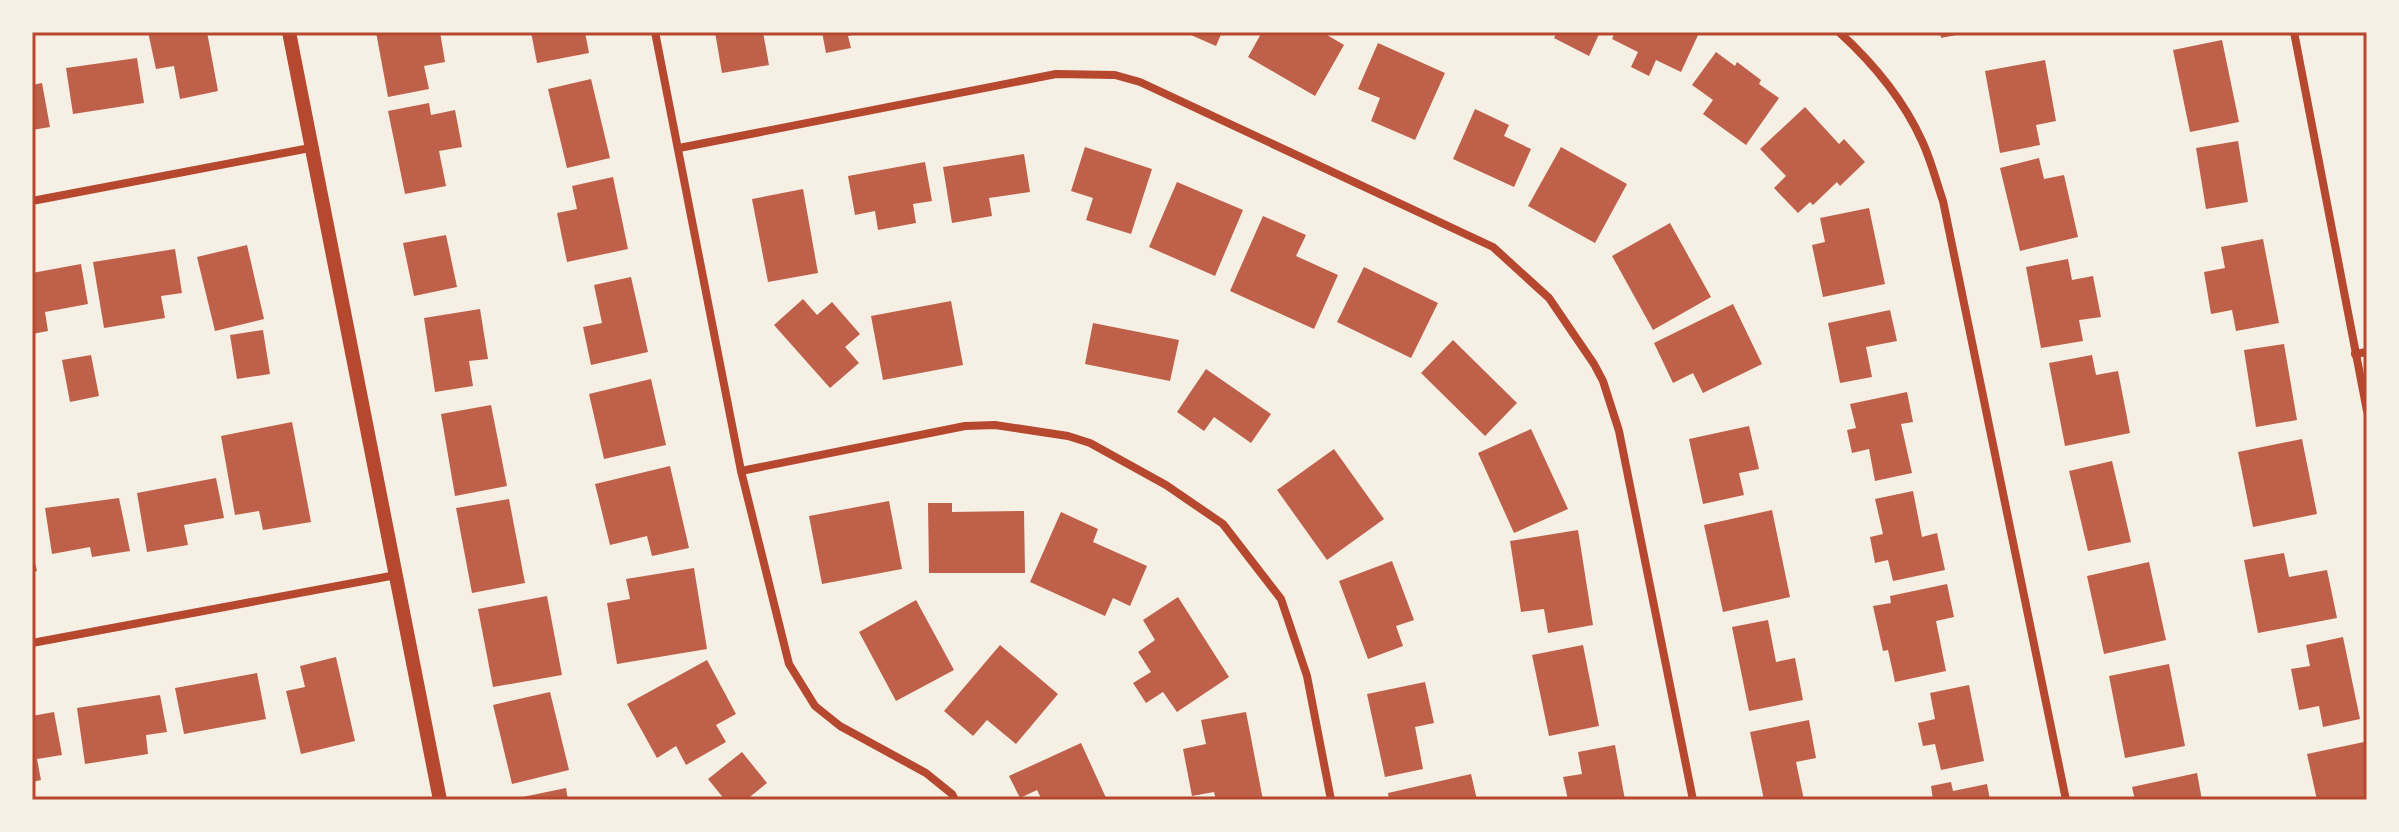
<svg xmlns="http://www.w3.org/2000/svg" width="2399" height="832" font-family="Montserrat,sans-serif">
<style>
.building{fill:#bf614a}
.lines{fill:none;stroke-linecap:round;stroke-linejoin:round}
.minor{stroke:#b5482f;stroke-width:8}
.tertiary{stroke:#b5482f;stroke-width:14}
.neatline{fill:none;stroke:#b5482f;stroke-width:3}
</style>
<rect width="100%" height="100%" fill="#f6efe4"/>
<!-- building -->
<g class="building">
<polygon points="148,32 207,32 218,91 180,99 174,66 156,69"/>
<polygon points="376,32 440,32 445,62 424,66 429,89 388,97"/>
<polygon points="531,32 585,32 589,53 537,63"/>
<polygon points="715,32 763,32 769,65 722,73"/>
<polygon points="822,32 861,32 861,33 848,36 851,48 826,53"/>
<polygon points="1184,32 1222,32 1216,46"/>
<polygon points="1262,32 1322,32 1344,45 1315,96 1248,57"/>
<polygon points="1557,32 1600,32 1589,56 1554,38"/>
<polygon points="1615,32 1697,32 1699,33 1681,72 1656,60 1649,76 1631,67 1638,52 1612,39"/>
<polygon points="1940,32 1966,32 1966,33 1941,38"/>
<polygon points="2222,40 2239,122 2190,132 2173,50"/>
<polygon points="1378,43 1445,73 1415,140 1371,121 1380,98 1358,89"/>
<polygon points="1716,52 1735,66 1737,62 1761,80 1759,84 1779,98 1746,145 1703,114 1713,100 1692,85"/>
<polygon points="137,58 144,103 73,114 66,68"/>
<polygon points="2045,60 2056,121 2036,125 2040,145 2000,153 1985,71"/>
<polygon points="591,79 610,158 567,168 548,89"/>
<polygon points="42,83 50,127 32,130 32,85"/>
<polygon points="429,103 431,115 455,110 462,147 439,151 446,186 405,194 388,111"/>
<polygon points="1805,107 1839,144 1844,139 1865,162 1840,186 1837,182 1813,205 1810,202 1798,213 1774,188 1786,176 1760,149"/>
<polygon points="1475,109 1509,125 1504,136 1531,149 1514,187 1453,159"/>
<polygon points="2238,141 2248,202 2206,209 2196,148"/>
<polygon points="1085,147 1152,169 1131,234 1086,220 1093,198 1071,191"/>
<polygon points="1561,147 1627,184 1595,243 1528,206"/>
<polygon points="1024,154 1030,192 989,198 992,216 952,223 943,167"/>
<polygon points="2039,158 2044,179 2064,175 2078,237 2020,251 2000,168"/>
<polygon points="925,162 932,201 913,204 916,223 878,230 875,211 855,215 848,176"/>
<polygon points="613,177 628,249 567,262 557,213 577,209 572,186"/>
<polygon points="1177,182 1243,210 1215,276 1149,247"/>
<polygon points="803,189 818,273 768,282 752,199"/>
<polygon points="1869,208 1885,284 1823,297 1812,245 1825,242 1820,218"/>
<polygon points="1263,216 1306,235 1296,256 1338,275 1314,329 1230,291"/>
<polygon points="1670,223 1711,297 1653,330 1612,256"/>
<polygon points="446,235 457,287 414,296 403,243"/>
<polygon points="2263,239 2279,323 2236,331 2232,310 2211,314 2204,272 2225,268 2221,247"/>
<polygon points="247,245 264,319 215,331 197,257"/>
<polygon points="175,249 182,293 161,296 165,318 104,328 93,262"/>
<polygon points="2068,259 2072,280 2093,276 2101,317 2079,320 2083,341 2041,348 2026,267"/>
<polygon points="81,264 88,304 45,312 48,331 32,334 32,273"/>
<polygon points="1364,267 1438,303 1411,358 1337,322"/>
<polygon points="631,277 648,352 591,365 583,327 602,323 594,285"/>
<polygon points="803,299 817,315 832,302 860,334 845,347 859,363 830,388 774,325"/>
<polygon points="951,301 963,365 883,380 871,316"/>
<polygon points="1733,304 1762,364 1703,393 1693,373 1673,383 1654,343"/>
<polygon points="480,309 488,359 469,361 473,386 435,392 424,318"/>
<polygon points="1890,310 1897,341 1866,347 1872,377 1840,383 1828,323"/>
<polygon points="1093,323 1179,340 1170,381 1085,364"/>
<polygon points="263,330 270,374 237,379 230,335"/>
<polygon points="1453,340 1517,403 1485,436 1421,373"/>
<polygon points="2284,344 2297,420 2256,427 2244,350"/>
<polygon points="91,355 99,396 70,402 62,360"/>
<polygon points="2092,355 2096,375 2118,371 2130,433 2065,446 2049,363"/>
<polygon points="1206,369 1271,414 1251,443 1214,417 1204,431 1177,412"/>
<polygon points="651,379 666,445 604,459 589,394"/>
<polygon points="1907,392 1913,422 1901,424 1912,473 1875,481 1869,449 1852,453 1847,430 1856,428 1850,404"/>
<polygon points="491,405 507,486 455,496 441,414"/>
<polygon points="292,422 311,522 263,530 259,511 235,515 221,436"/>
<polygon points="1749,426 1759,469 1739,473 1744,495 1703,504 1689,439"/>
<polygon points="1531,429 1568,509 1514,533 1478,453"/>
<polygon points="2302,439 2317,514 2253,527 2238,452"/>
<polygon points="1334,449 1384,519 1327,560 1277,490"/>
<polygon points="2112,461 2131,542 2088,551 2069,471"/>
<polygon points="670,466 689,548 652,556 647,536 610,545 595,484"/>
<polygon points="216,478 224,518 184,525 188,545 147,552 137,493"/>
<polygon points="1913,491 1922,537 1937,533 1945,570 1893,581 1888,560 1875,563 1870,537 1883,534 1875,499"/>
<polygon points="119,498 130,551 92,557 90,547 52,554 45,508"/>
<polygon points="509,499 525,583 472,593 456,508"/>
<polygon points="889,501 902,569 822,584 809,516"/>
<polygon points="928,503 952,503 952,512 1024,511 1025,573 929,573"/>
<polygon points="1772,510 1790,597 1723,612 1704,525"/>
<polygon points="1061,512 1098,529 1093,542 1147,566 1130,606 1113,598 1105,616 1030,582"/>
<polygon points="1578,530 1593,625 1548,633 1544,609 1521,612 1510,541"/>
<polygon points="32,550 37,571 32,572"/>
<polygon points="2284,553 2289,577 2327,570 2337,618 2258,633 2244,560"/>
<polygon points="1392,561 1414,620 1396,626 1403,646 1368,659 1339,581"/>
<polygon points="2149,562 2166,640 2104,654 2087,576"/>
<polygon points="694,568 707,649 617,664 607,603 630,599 626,579"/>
<polygon points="1947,584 1954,617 1936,621 1946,671 1895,682 1888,650 1883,651 1873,606 1891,603 1890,596"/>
<polygon points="547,596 562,675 493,687 478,609"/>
<polygon points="1178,597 1229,677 1177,712 1163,692 1146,703 1133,683 1151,672 1138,652 1155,640 1143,620"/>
<polygon points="916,600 954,670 896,701 859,632"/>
<polygon points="1768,620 1776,662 1795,658 1803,700 1749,711 1732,627"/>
<polygon points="2343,637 2360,719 2323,727 2319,706 2299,710 2291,669 2310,666 2306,645"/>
<polygon points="1000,645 1058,694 1016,744 987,720 973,736 944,711"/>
<polygon points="1583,645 1599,726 1549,736 1532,655"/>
<polygon points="336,657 355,741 301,754 286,691 305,687 300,666"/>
<polygon points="707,660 736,714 716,725 726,742 686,765 676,746 657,758 627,704"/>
<polygon points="2169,664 2185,746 2125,758 2109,676"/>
<polygon points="257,673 266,719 184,734 175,688"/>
<polygon points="1425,682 1434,723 1415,727 1423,769 1385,777 1367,694"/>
<polygon points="1969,685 1984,761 1941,770 1935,744 1923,746 1918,723 1935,719 1930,693"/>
<polygon points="550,692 569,770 512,784 493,705"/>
<polygon points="160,695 167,732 146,735 148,754 85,764 77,708"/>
<polygon points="54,712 62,755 37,759 41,780 32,782 32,716"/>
<polygon points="1246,712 1263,800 1216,800 1214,792 1192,796 1183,749 1206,744 1201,720"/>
<polygon points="1809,720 1816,758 1796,762 1804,800 1764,800 1750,732"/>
<polygon points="2364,742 2367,757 2367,800 2317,800 2307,754"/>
<polygon points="1081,743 1107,800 1042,800 1037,790 1020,798 1009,776"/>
<polygon points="1615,745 1625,800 1568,800 1563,777 1582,774 1578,752"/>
<polygon points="742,752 767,783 746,800 725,800 708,779"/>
<polygon points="2197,773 2202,800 2135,800 2132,787"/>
<polygon points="1471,774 1477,800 1389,800 1388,793"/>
<polygon points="1951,782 1953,791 1987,784 1990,800 1933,800 1931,786"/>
<polygon points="566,788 568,800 513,800 513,799"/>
</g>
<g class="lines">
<!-- minor -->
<g class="minor">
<polyline points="655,32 741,471 789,664 815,706 840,726 926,773 952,794 955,800"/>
<path d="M1839,32C1873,63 1903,99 1922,141C1931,160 1936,181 1943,201L2066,800"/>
<polyline points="2294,32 2367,411"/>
<polyline points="679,148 1056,74 1115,75 1140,82 1493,247 1549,298 1594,364 1603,381 1619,431 1693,800"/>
<polyline points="32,201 310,148"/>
<polyline points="2355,354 2367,352"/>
<polyline points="741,471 965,426 995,425 1068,436 1090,443 1166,485 1223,524 1281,599 1307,676 1331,800"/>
<polyline points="32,643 396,575"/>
</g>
<!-- tertiary -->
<polyline class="tertiary" points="289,32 440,800"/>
</g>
<!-- border -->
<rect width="2399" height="832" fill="none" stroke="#f6efe4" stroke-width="68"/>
<rect x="34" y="34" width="2331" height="764" class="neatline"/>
</svg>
